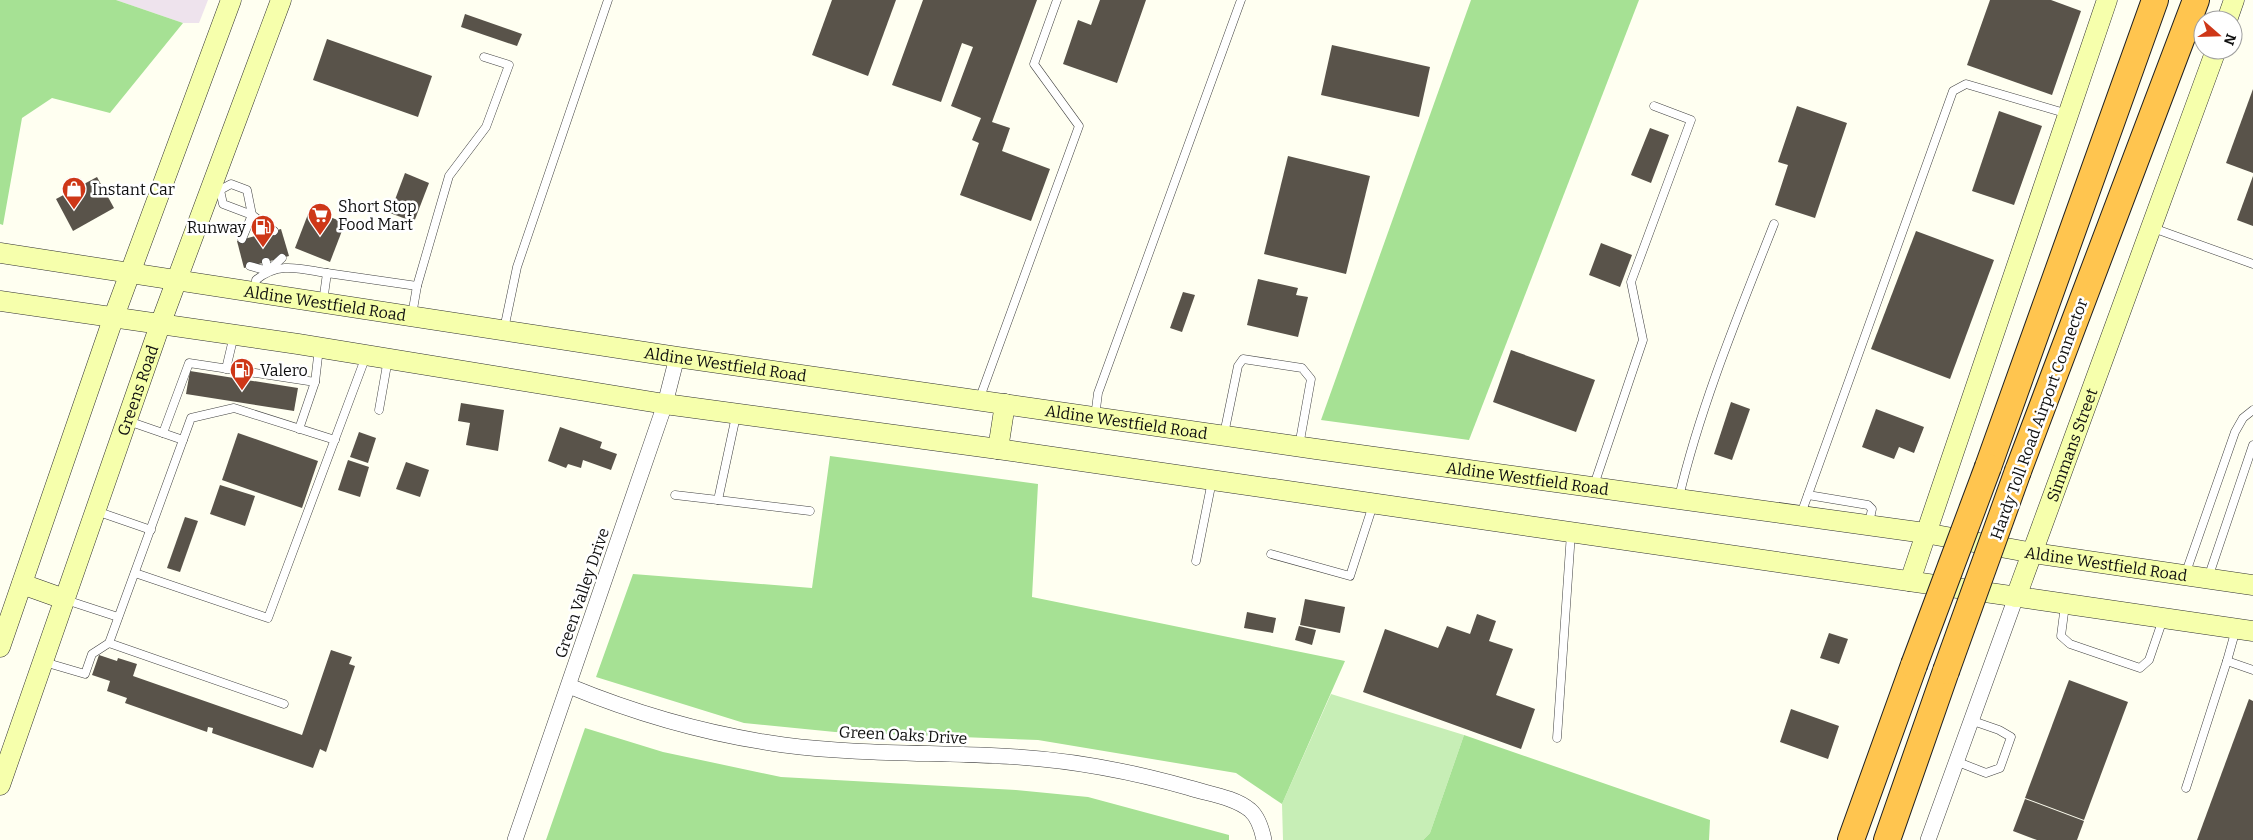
<svg xmlns="http://www.w3.org/2000/svg" width="2253" height="840" font-family="Bitter,serif">
<style>
.industrial{fill:#eee3ed}
.green{fill:#c7eeb6}
.forest{fill:#a6e194}
.building{fill:#59534a}
.lines{fill:none;stroke-linecap:round;stroke-linejoin:round}
.service-casing{stroke:#424242;stroke-width:9}
.minor-casing{stroke:#424242;stroke-width:16}
.secondary-casing{stroke:#313131;stroke-width:21}
.motorway-casing{stroke:#202020;stroke-width:28}
.service{stroke:#fff;stroke-width:8}
.minor{stroke:#fff;stroke-width:15}
.secondary{stroke:#f6ffac;stroke-width:20}
.motorway{stroke:#ffc54f;stroke-width:26}
.motorway-bridge-casing{stroke:#202020;stroke-width:28;stroke-linecap:butt}
.motorway-bridge{stroke:#ffc54f;stroke-width:26}
.labels{text-anchor:middle;dominant-baseline:central;stroke-width:5;stroke-linejoin:round;paint-order:stroke}
.poi-label{font-size:16px;fill:#0f0f0f;stroke:#fff;text-anchor:start}
.street-label{font-size:16px;fill:#0f0f0f;stroke:#fff}
</style>
<rect width="100%" height="100%" fill="#fffff1"/>
<!-- industrial -->
<polygon class="industrial" points="116,0 208,0 199,23 183,23"/>
<!-- green -->
<polygon class="green" points="1331,694 1464,735 1430,833 1423,840 1283,840 1282,804"/>
<!-- forest -->
<g class="forest">
<polygon points="0,0 116,0 183,23 110,113 52,98 22,118 3,225 0,224"/>
<polygon points="1471,0 1639,0 1469,440 1321,420"/>
<polygon points="830,456 1038,484 1032,597 1345,661 1282,804 1236,773 1038,740 835,732 744,723 596,677 633,574 812,588"/>
<polygon points="585,728 663,752 781,777 1016,790 1088,797 1229,835 1229,840 546,840"/>
<polygon points="1464,735 1710,820 1709,840 1423,840 1430,833"/>
</g>
<!-- building -->
<g class="building">
<polygon points="832,0 896,0 868,76 812,55"/>
<polygon points="923,0 1037,0 992,122 1010,128 1002,151 1050,169 1031,221 960,195 979,143 972,140 981,118 951,106 973,47 962,43 941,102 892,85"/>
<polygon points="1100,0 1146,0 1117,83 1063,64 1078,20 1091,25"/>
<polygon points="1990,0 2051,0 2081,11 2052,95 1967,65"/>
<polygon points="465,14 522,34 517,46 461,27"/>
<polygon points="327,39 432,76 418,117 313,80"/>
<polygon points="1332,45 1430,67 1419,117 1321,95"/>
<polygon points="2253,89 2253,173 2226,163"/>
<polygon points="1797,106 1847,123 1815,218 1775,205 1788,165 1778,162"/>
<polygon points="1999,111 2042,126 2014,205 1972,191"/>
<polygon points="1650,128 1669,135 1651,183 1631,175"/>
<polygon points="1288,156 1370,176 1346,274 1264,254"/>
<polygon points="405,173 429,183 414,222 390,213"/>
<polygon points="2253,176 2253,226 2237,220"/>
<polygon points="97,177 114,208 73,231 56,199"/>
<polygon points="310,209 345,223 330,262 295,248"/>
<polygon points="281,229 289,256 244,268 237,241"/>
<polygon points="1916,231 1994,260 1950,379 1871,349"/>
<polygon points="1601,243 1632,255 1620,287 1589,275"/>
<polygon points="1258,279 1298,288 1296,295 1308,297 1298,337 1247,325"/>
<polygon points="1183,292 1195,295 1182,332 1170,328"/>
<polygon points="1511,350 1595,380 1576,432 1493,402"/>
<polygon points="190,371 298,388 294,411 186,394"/>
<polygon points="1731,402 1750,409 1732,460 1714,454"/>
<polygon points="461,403 504,410 498,451 466,445 470,423 458,421"/>
<polygon points="1876,409 1924,427 1914,453 1899,447 1894,459 1862,447"/>
<polygon points="560,427 602,442 600,448 617,454 611,470 583,460 581,468 568,464 566,468 548,461"/>
<polygon points="359,432 376,438 368,463 350,457"/>
<polygon points="238,433 318,461 302,508 222,480"/>
<polygon points="348,460 369,467 360,497 338,490"/>
<polygon points="406,462 429,470 420,497 396,489"/>
<polygon points="220,485 255,496 245,526 210,514"/>
<polygon points="185,517 198,521 180,572 167,568"/>
<polygon points="1305,599 1345,607 1340,633 1300,625"/>
<polygon points="1247,612 1276,618 1273,633 1244,628"/>
<polygon points="1477,614 1496,621 1489,641 1513,649 1496,695 1535,709 1521,749 1363,692 1385,629 1438,648 1447,626 1470,634"/>
<polygon points="1299,626 1316,630 1312,645 1295,640"/>
<polygon points="1829,633 1848,639 1839,664 1820,658"/>
<polygon points="331,650 352,657 349,664 355,666 326,752 320,749 313,768 212,733 213,728 208,727 207,732 125,703 127,698 107,691 110,681 92,675 99,655 117,661 118,658 137,664 133,676 302,735"/>
<polygon points="2069,680 2128,702 2084,820 2025,798"/>
<polygon points="2249,699 2253,701 2253,840 2197,840"/>
<polygon points="1791,709 1839,726 1828,759 1780,742"/>
<polygon points="2025,799 2084,821 2077,840 2037,840 2013,831"/>
</g>
<g class="lines">
<defs>
<g id="service">
<polyline points="215,188 220,190 231,184 247,190 252,215"/>
<polyline points="220,190 223,204 252,215 274,231"/>
<polyline points="2153,228 2253,264"/>
<polyline points="242,239 252,215 259,235"/>
<polyline points="250,266 268,271 266,262"/>
<polyline points="269,270 282,258"/>
<path d="M255,291L256,280C279,261 300,269 327,273"/>
<polyline points="323,302 327,273 417,286"/>
<polyline points="412,315 417,286 449,176 486,127 509,65 484,57"/>
<polyline points="504,329 517,267 608,0"/>
<polyline points="226,369 234,335"/>
<polyline points="979,400 1079,126 1034,64 1057,0"/>
<polyline points="379,410 388,359"/>
<polyline points="736,416 718,500 810,511"/>
<polyline points="1095,417 1098,393 1241,0"/>
<polyline points="128,421 183,440"/>
<polyline points="299,429 315,382 319,348"/>
<polyline points="163,433 189,363 315,382"/>
<polyline points="1224,434 1238,366 1243,359 1302,368 1311,379 1299,446"/>
<polyline points="1594,485 1643,340 1631,282 1691,120 1654,106"/>
<polyline points="675,495 718,500"/>
<polyline points="1808,495 1868,505 1872,509 1869,523"/>
<path d="M1679,497C1701,404 1739,313 1774,224"/>
<polyline points="96,511 151,530"/>
<polyline points="1801,514 1953,91 1966,84 2068,114"/>
<polyline points="1271,554 1350,576 1373,505"/>
<polyline points="1196,561 1212,481"/>
<polyline points="135,573 268,618 366,356"/>
<polyline points="2185,575 2235,432 2243,418 2253,410"/>
<polyline points="2208,578 2253,445"/>
<polyline points="66,600 118,617"/>
<polyline points="2065,605 2061,636 2070,644 2140,668 2149,660 2163,619"/>
<polyline points="2236,629 2227,661 2253,670"/>
<polyline points="109,643 284,704"/>
<polyline points="44,662 85,674 92,654 109,643 191,418 234,408 335,440"/>
<polyline points="1557,738 1571,533"/>
<polyline points="1958,762 1986,773 2000,768 2011,737 1999,730 1973,721"/>
<polyline points="2186,788 2227,661"/>
</g>
<g id="minor">
<path d="M569,686C637,714 711,735 784,745C862,755 941,752 1018,757C1077,761 1134,772 1190,788C1209,794 1234,797 1250,810C1258,817 1262,830 1264,840"/>
<polyline points="515,840 665,404 677,357"/>
<polyline points="1928,840 2016,597"/>
</g>
<g id="secondary">
<polyline points="2227,20 2234,0"/>
<path id="s1" d="M0,253L677,357L1316,449L1925,533L2033,553L2253,585"/>
<polyline points="0,301 298,344 665,404 998,449 2253,631"/>
<polyline points="998,449 1005,404"/>
<polyline points="1910,581 2107,0"/>
<polyline points="22,584 64,599"/>
<path id="s2" d="M2016,597L2216,50"/>
<polyline points="0,647 113,319 231,0"/>
<path id="s3" d="M0,785L160,325L281,0"/>
</g>
<g id="motorway">
<polyline points="1988,467 2155,0"/>
<polyline points="2018,471 2196,0"/>
<polyline points="1851,840 1914,665"/>
<polyline points="1887,840 1946,671"/>
</g>
</defs>
<!-- service casing -->
<use href="#service" class="service-casing"/>
<!-- minor casing -->
<use href="#minor" class="minor-casing"/>
<!-- secondary casing -->
<use href="#secondary" class="secondary-casing"/>
<!-- motorway casing -->
<use href="#motorway" class="motorway-casing"/>
<!-- service -->
<use href="#service" class="service"/>
<!-- minor -->
<use href="#minor" class="minor"/>
<!-- secondary -->
<use href="#secondary" class="secondary"/>
<!-- motorway -->
<use href="#motorway" class="motorway"/>
<defs>
<g id="motorway-bridge">
<polyline points="1914,665 1988,467"/>
<polyline points="1946,671 2018,471"/>
</g>
</defs>
<!-- motorway-bridge casing -->
<use href="#motorway-bridge" class="motorway-bridge-casing"/>
<!-- motorway-bridge -->
<use href="#motorway-bridge" class="motorway-bridge"/>
</g>
<!-- icons -->
<defs>
<symbol id="shop-pin" viewBox="-11 -11 22 30"><path d="M0 17L-7.5 6A9.5 9.5 0 1 1 7.5 6Z" fill="#ce3718" stroke="#fff"/><path d="M-5-2.5h2.3a2.7 3.5 0 0 1 5.4 0H5L5.5 6h-11ZM-1.5-2.5h3a1.5 2.3 0 0 0-3 0Z" fill="#fff"/></symbol>
<symbol id="supermarket-pin" viewBox="-11 -11 22 30"><path d="M0 17L-7.5 6A9.5 9.5 0 1 1 7.5 6Z" fill="#ce3718" stroke="#fff"/><path d="M-6-5.5h2.5l.6 2H6L4.5 2H-2.5L-4.4-4H-6ZM-1.5 3.2a1.3 1.3 0 1 0 .1 0ZM3 3.2a1.3 1.3 0 1 0 .1 0Z" fill="#fff"/></symbol>
<symbol id="fuel-pin" viewBox="-11 -11 22 30"><path d="M0 17L-7.5 6A9.5 9.5 0 1 1 7.5 6Z" fill="#ce3718" stroke="#fff"/><path d="M-5.5-6h7V0h2V4h1.3V-2.5L3-4.5l.8-.8L6-3V5H2.5V1h-1V6h-7ZM-4.2-4.7v3.2H.2V-4.7Z" fill="#fff"/></symbol>
</defs>
<g fill-rule="evenodd">
<use href="#shop-pin" x="60" y="175" width="28" height="38"/>
<use href="#supermarket-pin" x="306" y="201" width="28" height="38"/>
<use href="#fuel-pin" x="249" y="213" width="28" height="38"/>
<use href="#fuel-pin" x="228" y="356" width="28" height="38"/>
</g>
<g class="labels">
<!-- poi labels -->
<g class="poi-label">
<text x="92" y="189">Instant Car</text>
<text x="338" y="206">Short Stop<tspan x="338" dy="18">Food Mart</tspan></text>
<text x="246" y="227" text-anchor="end">Runway</text>
<text x="260" y="370">Valero</text>
</g>
<!-- street labels -->
<g class="street-label">
<text stroke="none"><textPath href="#s1" startOffset="329">Aldine Westfield Road</textPath></text>
<text stroke="none"><textPath href="#s1" startOffset="734">Aldine Westfield Road</textPath></text>
<text stroke="none"><textPath href="#s3" startOffset="418">Greens Road</textPath></text>
<text transform="translate(2039 419) rotate(-70)">Hardy Toll Road Airport Connector</text>
<text stroke="none"><textPath href="#s1" startOffset="1139">Aldine Westfield Road</textPath></text>
<text stroke="none"><textPath href="#s2" startOffset="162">Simmans Street</textPath></text>
<text stroke="none"><textPath href="#s1" startOffset="1544">Aldine Westfield Road</textPath></text>
<text stroke="none"><textPath href="#s1" startOffset="2129">Aldine Westfield Road</textPath></text>
<text transform="translate(582 593) rotate(-71)">Green Valley Drive</text>
<text transform="translate(903 735) rotate(3)">Green Oaks Drive</text>
</g>
</g>
<!-- north arrow -->
<g transform="translate(2218 35) rotate(110)"><circle r="24" fill="#ffffff" stroke="#9f9f9f"/>
<path d="M0-4L9 19L0 12L-9 19Z" fill="#ce3718"/>
<text y="-8" font-size="14" font-weight="bold" text-anchor="middle" fill="#0f0f0f">N</text>
</g>
</svg>
